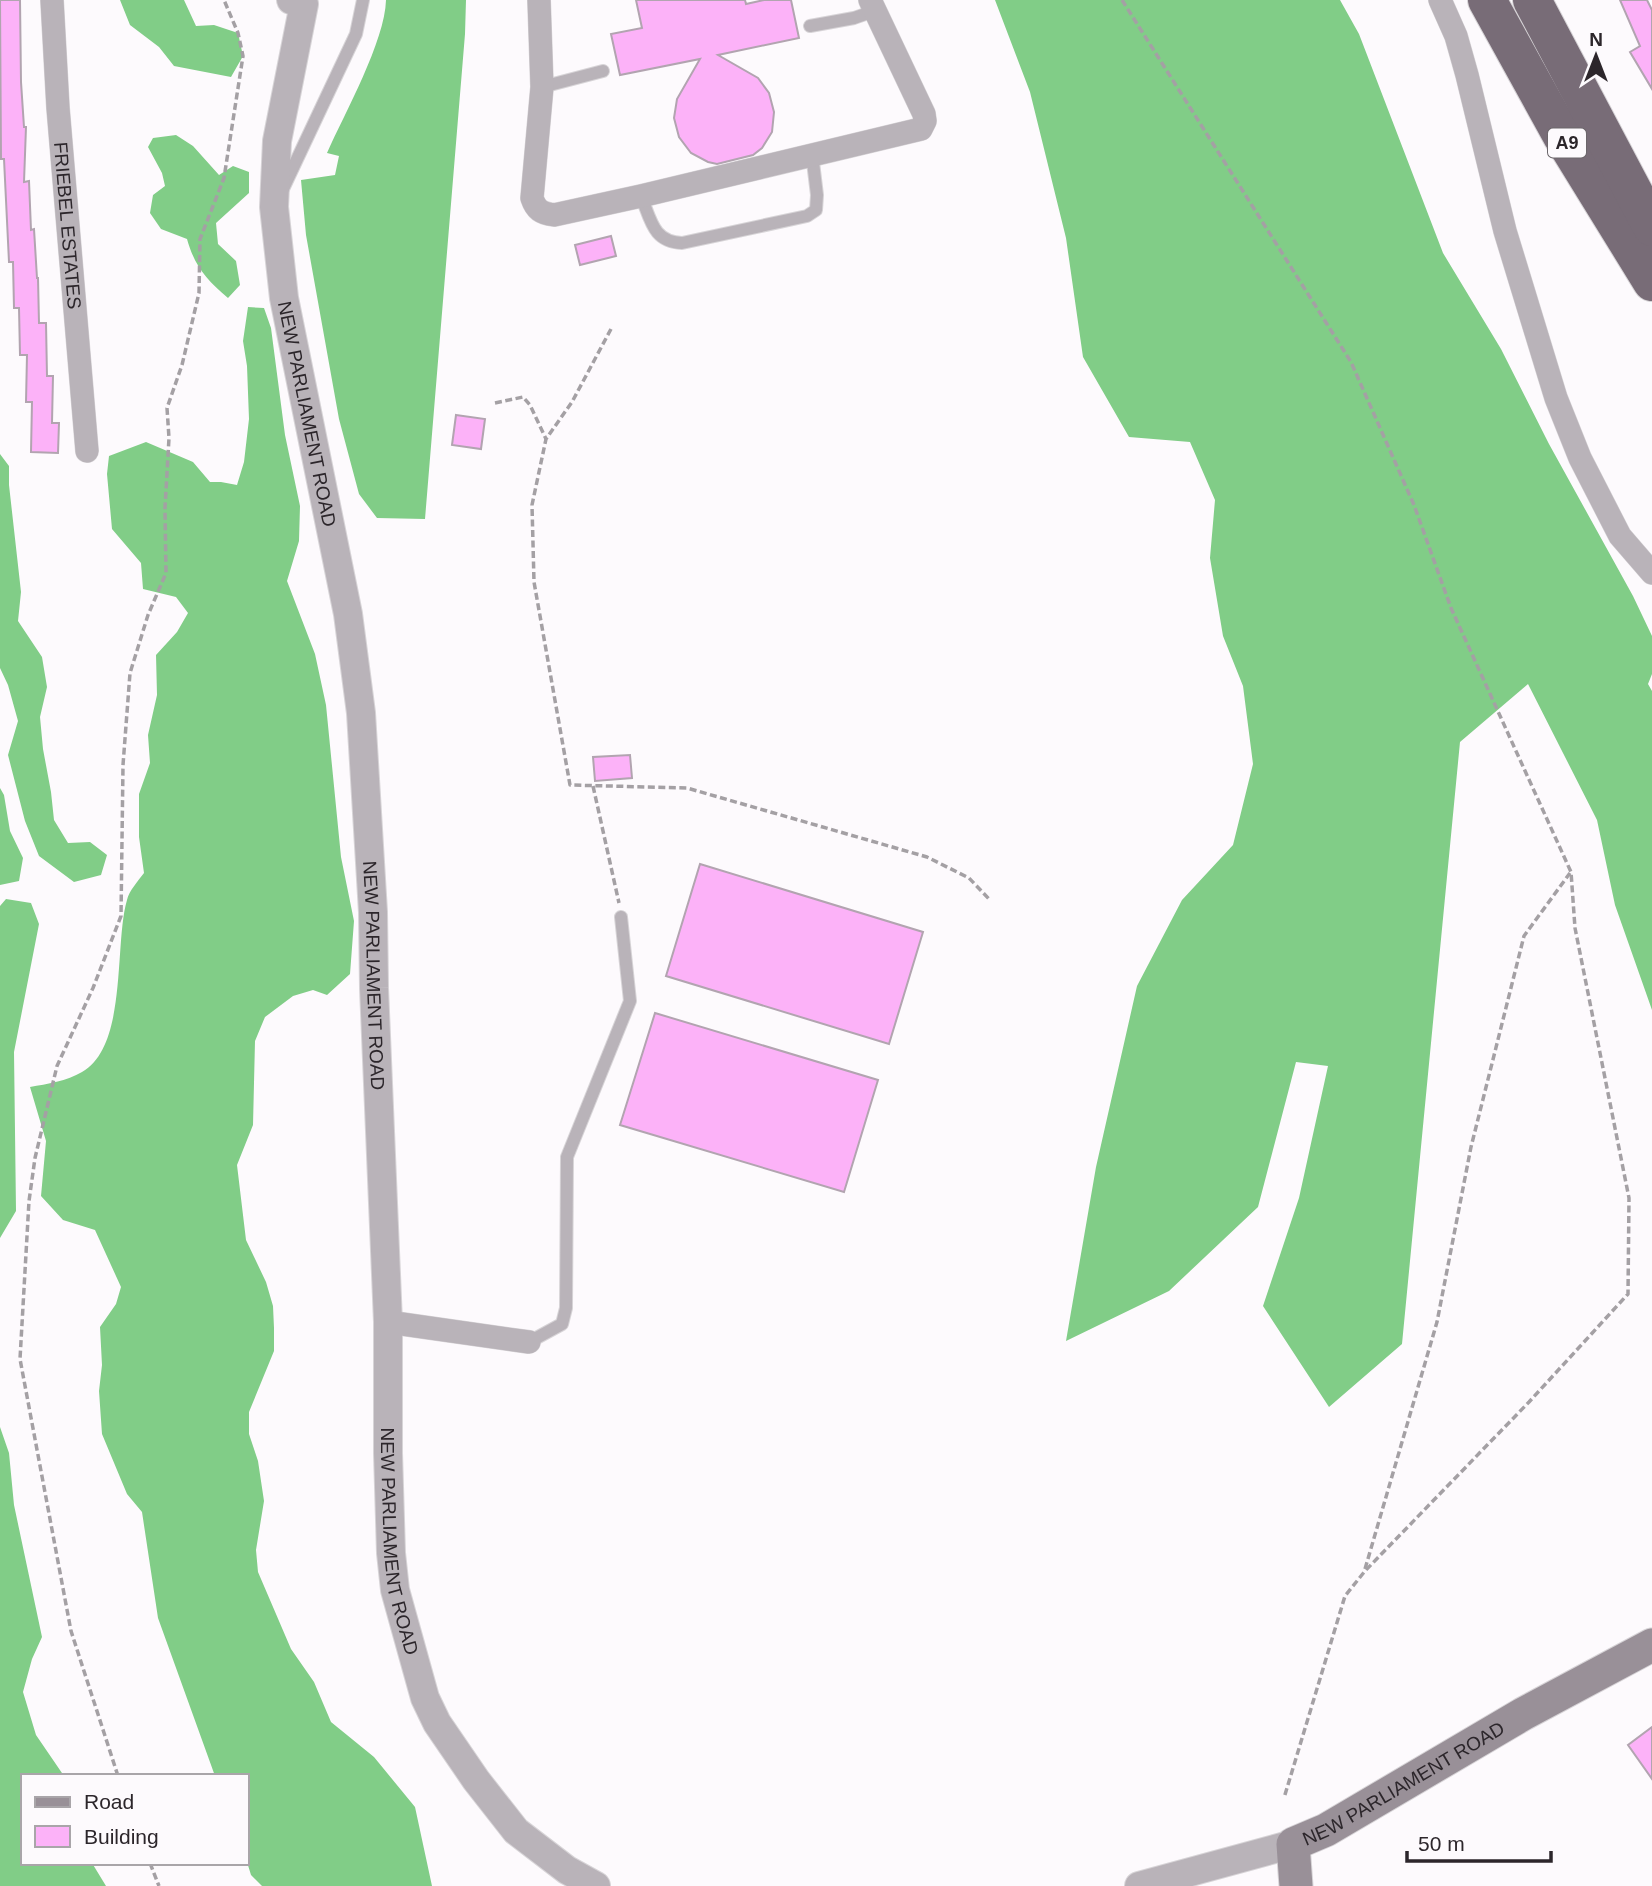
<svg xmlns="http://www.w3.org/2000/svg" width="1652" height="1886" font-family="Arial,sans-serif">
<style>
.forest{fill:#81cd87}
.building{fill:#fcb2f8;stroke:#b2a4b0;stroke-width:2}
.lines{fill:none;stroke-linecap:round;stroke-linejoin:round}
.service-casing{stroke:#d7d4d7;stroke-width:14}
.minor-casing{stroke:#d7d4d7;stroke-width:24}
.tertiary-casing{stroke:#d7d4d7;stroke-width:30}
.secondary-casing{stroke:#d7d4d7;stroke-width:35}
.trunk-casing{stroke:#d7d4d7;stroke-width:40}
.path{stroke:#a4a0a4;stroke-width:3.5;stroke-dasharray:7 3.5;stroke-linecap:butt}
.service{stroke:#b9b3b9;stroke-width:12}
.minor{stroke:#b9b3b9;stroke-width:23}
.tertiary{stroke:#b9b3b9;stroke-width:28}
.secondary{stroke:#999098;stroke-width:33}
.trunk{stroke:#786c77;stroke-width:38}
.labels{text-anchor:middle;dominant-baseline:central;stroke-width:6;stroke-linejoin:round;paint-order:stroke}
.shield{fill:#fdfafd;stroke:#6b666a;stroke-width:2}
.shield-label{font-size:18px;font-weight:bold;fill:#2c262b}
.street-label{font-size:19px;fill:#2c262b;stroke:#fdfafd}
</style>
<rect width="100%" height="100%" fill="#fdfafd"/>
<!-- forest -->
<g class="forest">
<polygon points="120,0 184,0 196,26 214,25 238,33 243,56 231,77 174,66 159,47 130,25"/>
<path d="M386,0H466L465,34L425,519L377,518L359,494L339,419L306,235L301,180L335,175L339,156L327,153C345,113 385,41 386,0Z"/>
<polygon points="995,0 1340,0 1359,34 1443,253 1501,349 1549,444 1633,596 1652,636 1652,674 1648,684 1652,691 1652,1010 1615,905 1597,820 1528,684 1460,742 1402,1344 1329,1407 1263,1306 1299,1198 1328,1066 1296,1062 1258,1207 1169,1291 1066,1341 1096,1167 1137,986 1182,900 1233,845 1253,764 1243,686 1223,636 1210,558 1215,500 1190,442 1129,437 1083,357 1066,238 1030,92"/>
<path d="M176,135L193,146L219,175L233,166L249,172V193L216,223L218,244L236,261L240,285L228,298C206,279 195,267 187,239L161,229L150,213L153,195L165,186L162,173L148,147L153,138Z"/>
<path d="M248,307L264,308L271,328L285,435L300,506L299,541L287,581L315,654L326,705L341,857L354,921L350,974L327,995L313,990L293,996L265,1017L255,1041L253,1125L237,1165L246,1240L266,1282L273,1306L274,1328V1351L249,1412V1434L258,1461L264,1501L256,1550L258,1572L291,1649L314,1682L331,1722L374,1757L415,1807L432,1886H262L251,1875L247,1862V1776H215L158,1618L142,1512L127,1494L102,1434L99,1391L102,1365L100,1327L116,1304L121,1287L95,1230L63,1220L41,1196L46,1141L30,1087C47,1084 67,1081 82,1072C128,1046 114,944 127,900C129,891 138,881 144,873L139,837V794L150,763L148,735L157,695L156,655L177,632L188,613L176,597L143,589L141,563L112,529L107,474L109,456L146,442L193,462L210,482H221L237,485L244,462L249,419L247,366L243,341Z"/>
<polygon points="0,454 9,466 9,485 21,592 18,621 42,657 47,687 40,717 43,749 51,792 54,820 68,843 90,842 107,855 101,875 74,882 39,856 25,821 8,755 18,721 8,685 0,668"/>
<polygon points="0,788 4,795 10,831 23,858 19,881 0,885"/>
<polygon points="6,899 31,903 39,924 14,1052 16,1211 0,1238 0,906"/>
<polygon points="0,1427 9,1453 14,1505 42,1637 32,1659 23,1692 36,1735 64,1776 23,1776 23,1863 92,1863 106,1886 0,1886"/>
</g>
<!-- building -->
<g class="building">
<polygon points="0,0 20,0 21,82 24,127 26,127 24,182 29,181 31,230 34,229 37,278 38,278 39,323 46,323 47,376 53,376 52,423 59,423 58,453 31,452 32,402 26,402 27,355 20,355 19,308 14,308 13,262 9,262 4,159 1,159"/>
<polygon points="636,0 745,0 746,4 764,0 791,0 799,38 718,55 758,78 769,93 774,112 772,132 762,148 753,155 717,164 708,162 691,153 679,137 674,118 677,99 700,59 620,75 611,34 642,28"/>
<polygon points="1620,0 1647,0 1652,10 1652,89 1630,52 1640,46"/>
<polygon points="611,236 616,256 580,265 575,245"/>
<polygon points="456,415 485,419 481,449 452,445"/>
<polygon points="630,755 632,778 595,781 593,757"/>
<polygon points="700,864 923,932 889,1044 666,976"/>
<polygon points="655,1013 878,1080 844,1192 620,1125"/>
<polygon points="1652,1727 1652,1779 1628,1745"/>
</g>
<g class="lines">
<defs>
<g id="service">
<polyline points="810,26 854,18 874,11"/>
<polyline points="542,87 603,71"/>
<polyline points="283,189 356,34 363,0"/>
<path d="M641,196C651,220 653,242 682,243L807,216L816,210L817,195L812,154"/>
<polyline points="529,1342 562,1324 566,1308 567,1157 630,1001 621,917"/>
</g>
<g id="minor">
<path id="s1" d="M52,0L58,108L87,451"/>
<path d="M539,0L542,87L532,198C536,210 541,213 554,215L641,196L921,129L925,121L924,114L870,0"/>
<polyline points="1440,0 1456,36 1467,75 1505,231 1556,398 1580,458 1620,536 1652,573"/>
<polyline points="388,1322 529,1342"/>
</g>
<g id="tertiary">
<path id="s2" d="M291,0L304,4L277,141L274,207L284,298L348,614L361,713L373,912L374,988L388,1322V1453L391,1553L395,1590L425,1698L437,1723L476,1780L516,1831L567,1870L596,1886"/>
<polyline points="1139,1886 1293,1844"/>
</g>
<g id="secondary">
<path id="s3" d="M1296,1886L1293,1844L1326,1830L1523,1714L1652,1645"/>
</g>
<g id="trunk">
<polyline points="1487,0 1562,136 1652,282"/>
<polyline points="1532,0 1652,227"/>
</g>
</defs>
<!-- service casing -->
<use href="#service" class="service-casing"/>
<!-- minor casing -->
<use href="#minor" class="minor-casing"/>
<!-- tertiary casing -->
<use href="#tertiary" class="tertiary-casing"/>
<!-- secondary casing -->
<use href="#secondary" class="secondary-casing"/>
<!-- trunk casing -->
<use href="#trunk" class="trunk-casing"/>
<!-- path -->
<g class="path">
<polyline points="1122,0 1351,362 1414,505 1451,608 1571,872 1575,928 1629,1198 1628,1294 1529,1402 1365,1571 1345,1596 1284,1798"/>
<polyline points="611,329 572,402 546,439 532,505 534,582 570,785 687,788 927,857 969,878 989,899"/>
<polyline points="495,403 523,397 530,405 546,439"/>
<polyline points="593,786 619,903"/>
<polyline points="1365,1569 1437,1322 1471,1147 1524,936 1570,873"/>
<polyline points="118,1776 71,1631 20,1359 29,1201 35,1158 57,1066 93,988 121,916 123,765 130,673 148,615 166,573 165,508 169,438 167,408 182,365 199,293 200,239 224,178 243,56 238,33 224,0"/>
<polyline points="150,1863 159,1886"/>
</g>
<!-- service -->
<use href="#service" class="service"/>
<!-- minor -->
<use href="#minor" class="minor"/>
<!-- tertiary -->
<use href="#tertiary" class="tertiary"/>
<!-- secondary -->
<use href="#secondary" class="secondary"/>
<!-- trunk -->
<use href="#trunk" class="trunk"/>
</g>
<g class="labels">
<!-- shield labels -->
<rect class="shield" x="1548" y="128.5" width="38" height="29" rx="5"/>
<g class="shield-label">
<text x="1567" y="143">A9</text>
</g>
<!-- street labels -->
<g class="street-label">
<text stroke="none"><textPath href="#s1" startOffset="226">FRIEBEL ESTATES</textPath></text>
<text stroke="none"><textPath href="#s2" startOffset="429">NEW PARLIAMENT ROAD</textPath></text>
<text stroke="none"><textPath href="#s2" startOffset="996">NEW PARLIAMENT ROAD</textPath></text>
<text stroke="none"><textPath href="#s2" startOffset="1563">NEW PARLIAMENT ROAD</textPath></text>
<text stroke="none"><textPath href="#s3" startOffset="168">NEW PARLIAMENT ROAD</textPath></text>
</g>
</g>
<!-- legend -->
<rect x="21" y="1774" width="228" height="91" fill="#fdfafd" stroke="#a9a5a9" stroke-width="2"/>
<rect x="35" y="1797" width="35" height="10" fill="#999098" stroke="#a9a5a9" stroke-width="2"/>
<text x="84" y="1809" font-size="21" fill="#2c262b">Road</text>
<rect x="35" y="1826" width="35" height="21" fill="#fcb2f8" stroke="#a9a5a9" stroke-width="2"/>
<text x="84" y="1844" font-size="21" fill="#2c262b">Building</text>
<!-- north arrow -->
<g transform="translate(1596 56)" stroke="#fdfafd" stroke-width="5" paint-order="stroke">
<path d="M0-5L12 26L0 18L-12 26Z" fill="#2c262b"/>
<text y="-10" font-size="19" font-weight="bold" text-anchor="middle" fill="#2c262b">N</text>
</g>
<!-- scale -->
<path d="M1407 1851v10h144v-10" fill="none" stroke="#2c262b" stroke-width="3.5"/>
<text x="1418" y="1851" font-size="21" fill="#2c262b" stroke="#fdfafd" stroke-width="5" paint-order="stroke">50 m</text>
</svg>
